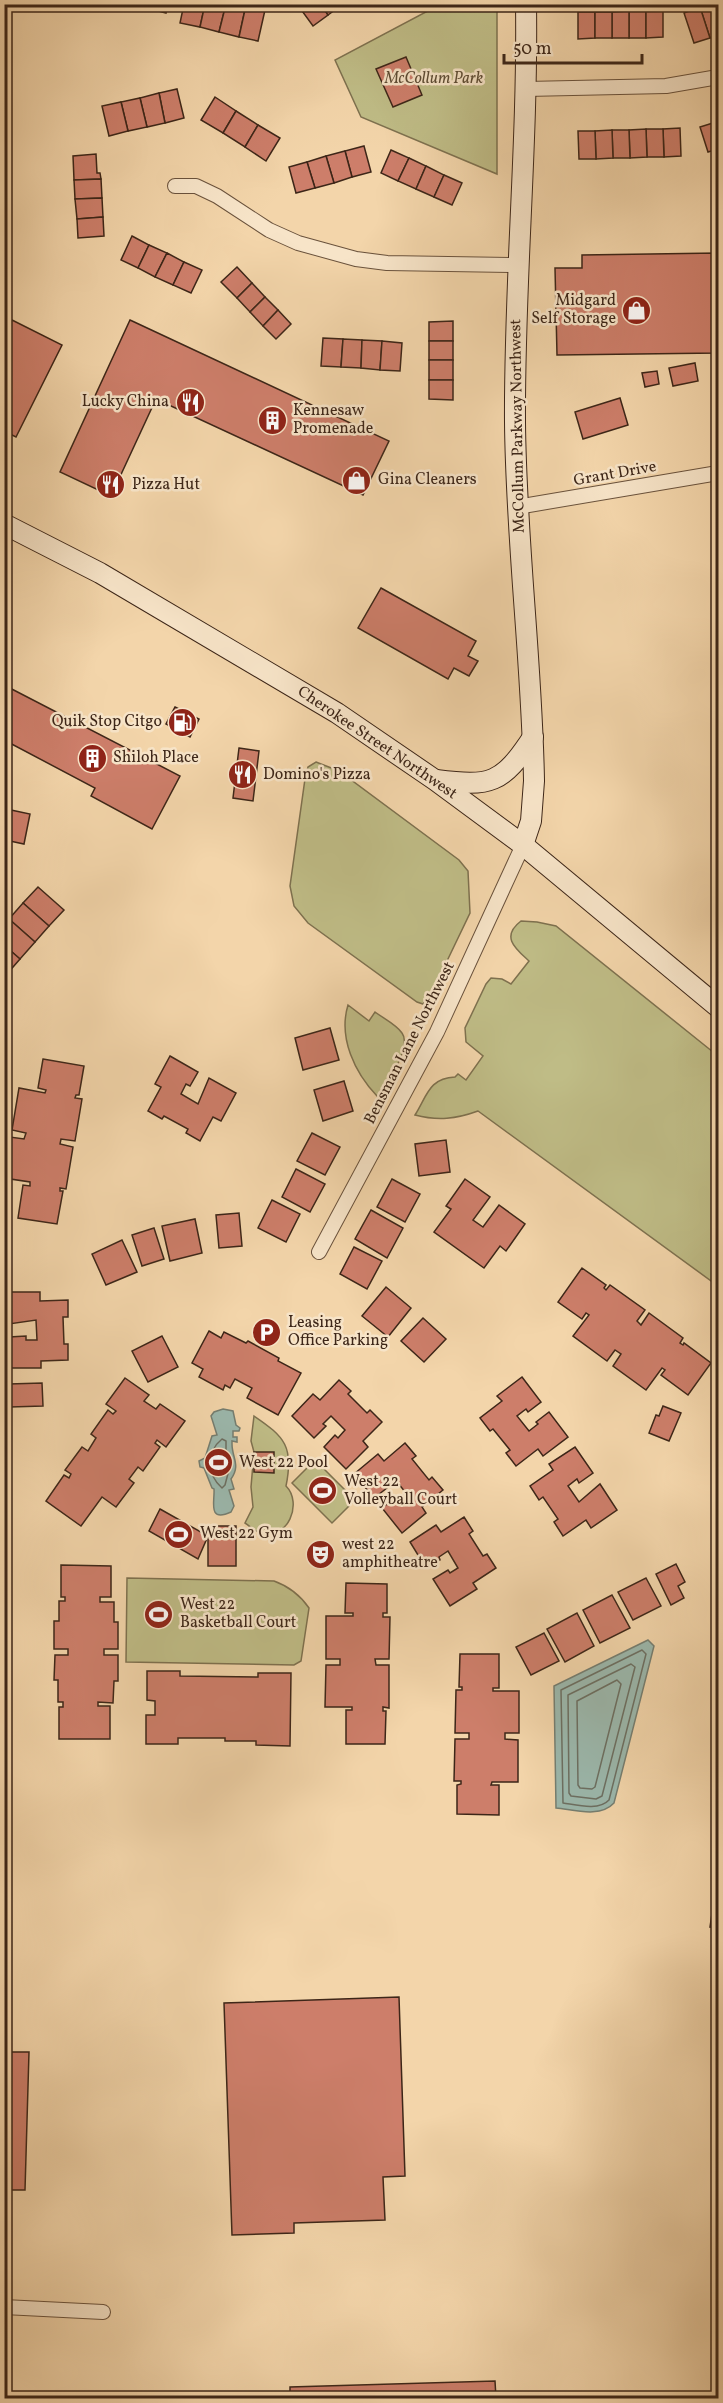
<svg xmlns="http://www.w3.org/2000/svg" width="723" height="2403" font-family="Vollkorn,serif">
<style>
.green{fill:#bfbc86;stroke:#7e714f;stroke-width:1.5}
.water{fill:#9bb8ad;stroke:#757e71;stroke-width:1.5}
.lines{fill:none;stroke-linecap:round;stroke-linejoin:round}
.shore{stroke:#6c6f62;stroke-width:1.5}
.building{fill:#cd7e6a;stroke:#3d2618;stroke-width:1.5}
.street-casing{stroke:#6a523c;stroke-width:16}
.secondary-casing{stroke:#3d2618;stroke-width:22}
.street{stroke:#f7e4c8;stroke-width:14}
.secondary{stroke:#f7e4c8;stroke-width:20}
.labels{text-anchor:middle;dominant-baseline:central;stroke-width:5;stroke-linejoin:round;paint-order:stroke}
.park-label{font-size:16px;font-style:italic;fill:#5e4c34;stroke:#f7e4c8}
.poi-label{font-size:16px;fill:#3d2618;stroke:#f7e4c8;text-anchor:start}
.street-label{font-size:16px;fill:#3d2618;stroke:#f7e4c8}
</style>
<rect width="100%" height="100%" fill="#f3d5aa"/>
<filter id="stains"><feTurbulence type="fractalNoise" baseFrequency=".00333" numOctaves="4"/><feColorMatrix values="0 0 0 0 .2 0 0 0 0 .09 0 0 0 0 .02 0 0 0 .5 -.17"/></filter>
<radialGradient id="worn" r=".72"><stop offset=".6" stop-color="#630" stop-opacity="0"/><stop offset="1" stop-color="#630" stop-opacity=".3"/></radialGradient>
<!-- green -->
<g class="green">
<polygon points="439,5 497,5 497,174 361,117 335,60"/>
<polygon points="316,762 339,771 459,860 468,871 470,913 435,986 423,1004 417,1002 308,923 294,906 290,886 305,779 308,767"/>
<path d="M521,921L537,922L556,926L718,1056V1286L478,1111C456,1119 438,1121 415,1115C427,1096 429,1078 455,1077L458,1074L466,1080L483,1056L466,1042L465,1028L486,984L491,978L502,979L511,984L529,961C516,949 500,937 521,921Z"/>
<path d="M348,1005L369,1021L375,1012C383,1018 397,1025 402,1033C412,1046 388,1082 381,1095L377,1096C355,1073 338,1038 348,1005Z"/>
<path d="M254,1416C285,1437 294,1447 286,1486C303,1503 288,1541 261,1533C255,1532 250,1526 245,1523L253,1507L251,1487L254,1452L251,1441Z"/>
<polygon points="315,1460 355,1500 332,1523 292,1483"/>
<path d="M127,1578L274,1581C288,1586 300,1595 309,1608L301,1661L294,1665L126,1662Z"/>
</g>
<!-- water -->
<g class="water">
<path d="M223,1409L233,1411L236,1425L240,1428L239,1431H233V1437H237V1442L232,1441V1444C232,1458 241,1465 231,1479L234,1489L229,1490L234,1506L231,1512C207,1523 215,1501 214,1489L212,1488L204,1468L200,1467L199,1461L205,1458L212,1436L217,1435L211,1416L214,1412Z"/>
<path d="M648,1640L654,1646L614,1803C600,1818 575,1810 556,1808L554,1686Z"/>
</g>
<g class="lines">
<!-- shore -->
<g class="shore">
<path d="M222,1439L226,1441V1450L231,1462L225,1485L222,1488C207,1475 206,1452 222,1439Z"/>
<path d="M642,1650L646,1654L609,1800C599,1811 577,1805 563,1803L561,1690Z"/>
<polygon points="631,1664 635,1667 602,1796 596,1799 571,1796 569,1793 568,1695"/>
<polygon points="617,1680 621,1684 595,1787 592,1789 580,1788 578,1785 577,1701"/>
</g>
</g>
<!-- building -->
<g class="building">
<polygon points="148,4 168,4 166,13 147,8"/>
<polygon points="184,4 205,4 200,27 180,23"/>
<polygon points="205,4 226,4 219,32 200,27"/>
<polygon points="226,4 246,5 239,37 219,32"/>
<polygon points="297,4 321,4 328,15 313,26"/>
<polygon points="321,4 343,4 328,15"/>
<polygon points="709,4 716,4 718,11 718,35 710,38 700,7"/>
<polygon points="246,5 265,10 258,41 239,37"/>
<polygon points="700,7 710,38 694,43 684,13"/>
<rect x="629" y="11" width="17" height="27"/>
<polygon points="629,11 629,38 612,38 612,12"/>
<polygon points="646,11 663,11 663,37 646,38"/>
<polygon points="578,12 595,12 595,38 578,39"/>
<rect x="595" y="12" width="17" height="26"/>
<polygon points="406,57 422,95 393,107 376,69"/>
<polygon points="177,89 184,118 165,123 159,93"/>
<polygon points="159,93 165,123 147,127 140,98"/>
<polygon points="215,97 236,111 223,133 201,120"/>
<polygon points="140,98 147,127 128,131 121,102"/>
<polygon points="121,102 128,131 109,136 102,106"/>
<polygon points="236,111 258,125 245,147 223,133"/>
<polygon points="716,122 718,149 708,152 700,127"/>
<polygon points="258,125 280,138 266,161 245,147"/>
<polygon points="680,128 681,156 664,157 663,129"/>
<polygon points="646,129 663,129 664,157 647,157"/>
<polygon points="646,129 647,157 630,158 629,130"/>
<polygon points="612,130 629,130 630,158 613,158"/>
<polygon points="612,130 613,158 596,159 595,131"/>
<polygon points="578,131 595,131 596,159 579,159"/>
<polygon points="364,146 371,172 352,177 345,151"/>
<polygon points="391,150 409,158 398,181 381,173"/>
<polygon points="345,151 352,177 334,183 326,156"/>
<polygon points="96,154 97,173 100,173 101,179 74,180 73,156"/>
<polygon points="326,156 334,183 315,188 307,162"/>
<polygon points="409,158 426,166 416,189 398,181"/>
<polygon points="307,162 315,188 296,193 289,167"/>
<polygon points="426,166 444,175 434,197 416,189"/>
<polygon points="444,175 462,183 452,205 434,197"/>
<polygon points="101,179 102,198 75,199 74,180"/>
<polygon points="102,198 103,217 77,219 75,199"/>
<polygon points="103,217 104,236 78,238 77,219"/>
<polygon points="132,236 149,245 138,268 121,260"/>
<polygon points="149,245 167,253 155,277 138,268"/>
<polygon points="167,253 184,262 173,285 155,277"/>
<polygon points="718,253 718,353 557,355 555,268 582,268 582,255"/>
<polygon points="184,262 202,270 191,293 173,285"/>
<polygon points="237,267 252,283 237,298 221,282"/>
<polygon points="252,283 265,297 250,312 237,298"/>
<polygon points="265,297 278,310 263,326 250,312"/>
<polygon points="278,310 291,324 276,339 263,326"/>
<polygon points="12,320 62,345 16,437 4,431 4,335"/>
<polygon points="130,320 389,441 363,495 156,399 111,496 60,472"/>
<polygon points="453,321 453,341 429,341 429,322"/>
<polygon points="323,338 343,339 341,367 321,366"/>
<polygon points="343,339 362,340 361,368 341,367"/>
<polygon points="362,340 382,341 380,370 361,368"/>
<polygon points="382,341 402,343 400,371 380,370"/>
<rect x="429" y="341" width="24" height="19"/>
<rect x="429" y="360" width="24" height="20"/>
<polygon points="695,363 698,381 673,386 669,368"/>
<polygon points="657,371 659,384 645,387 642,373"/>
<polygon points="429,380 453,380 453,400 429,399"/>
<polygon points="620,398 628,425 583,439 575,412"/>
<polygon points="381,588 476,641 468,656 478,661 469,676 454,668 448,679 358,628"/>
<polygon points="4,685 180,776 152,829 91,796 95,788 4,740"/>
<polygon points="175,707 199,719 190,737 166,724"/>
<polygon points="239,748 259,751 253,801 233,798"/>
<polygon points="4,809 11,810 5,840 4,840"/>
<polygon points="11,810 30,814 24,844 5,840"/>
<polygon points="38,887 64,910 49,926 23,903"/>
<polygon points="23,903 49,926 35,942 9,919"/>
<polygon points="9,919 35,942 20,959 4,945 4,925"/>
<polygon points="4,945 20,959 6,975 4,974"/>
<polygon points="330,1028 339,1060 303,1070 295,1038"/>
<polygon points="170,1056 198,1072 190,1086 186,1084 181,1094 198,1104 209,1078 236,1093 221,1121 213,1117 200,1141 186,1133 188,1129 164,1116 162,1119 148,1111 161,1087 155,1084"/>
<polygon points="43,1059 84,1066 79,1095 76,1095 75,1098 82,1099 75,1141 61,1139 60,1144 73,1147 66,1189 60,1188 60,1191 63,1191 57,1224 18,1218 23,1185 30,1186 30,1182 4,1178 10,1137 24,1139 26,1133 12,1130 19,1088 45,1093 46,1090 38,1088"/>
<polygon points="344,1081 353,1111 323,1121 314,1090"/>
<polygon points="312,1133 340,1147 325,1175 297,1161"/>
<polygon points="446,1140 450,1172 419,1176 415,1144"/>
<polygon points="296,1169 325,1184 310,1212 282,1197"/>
<polygon points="392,1179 420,1194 405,1222 377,1207"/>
<polygon points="465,1179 490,1197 473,1220 483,1227 499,1205 525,1224 506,1251 500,1246 484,1268 434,1232 451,1209 446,1206"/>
<polygon points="272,1200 300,1214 286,1242 258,1228"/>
<polygon points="371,1210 403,1228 387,1258 355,1239"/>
<polygon points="239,1213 242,1246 219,1248 216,1215"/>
<polygon points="195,1219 202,1253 170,1261 162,1226"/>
<polygon points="154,1228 164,1259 142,1266 132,1235"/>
<polygon points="122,1240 137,1272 106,1285 92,1254"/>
<polygon points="354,1247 382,1261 367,1289 340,1274"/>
<polygon points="582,1268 606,1285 604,1288 606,1290 610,1285 645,1310 637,1321 641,1325 649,1313 683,1338 680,1343 683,1345 684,1343 711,1363 688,1395 661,1375 665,1370 662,1368 646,1390 613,1366 621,1354 615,1350 607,1361 573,1336 589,1315 586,1313 582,1319 558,1302"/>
<polygon points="386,1287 411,1308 388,1337 362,1316"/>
<polygon points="8,1292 40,1292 40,1301 68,1300 68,1317 63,1317 64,1344 68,1344 68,1360 41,1361 41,1368 10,1368 9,1337 26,1336 26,1340 37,1340 36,1320 9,1324"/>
<polygon points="423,1318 446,1339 424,1362 401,1341"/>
<polygon points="209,1331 221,1338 224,1332 246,1343 248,1341 279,1358 278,1361 301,1373 278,1415 247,1398 252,1388 235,1379 230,1388 225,1385 223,1390 199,1377 203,1369 192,1363"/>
<polygon points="162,1336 178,1367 148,1382 132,1351"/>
<polygon points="522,1377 541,1402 528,1412 526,1409 517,1416 529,1431 538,1424 536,1422 549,1412 568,1437 543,1456 538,1449 516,1466 506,1453 510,1450 493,1429 490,1431 480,1418 502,1401 497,1396"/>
<polygon points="125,1378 149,1395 144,1401 156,1409 160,1404 185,1421 166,1447 157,1440 155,1443 160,1447 143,1471 138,1467 129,1479 134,1483 116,1507 102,1497 81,1526 46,1501 64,1475 69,1478 71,1474 65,1470 82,1447 88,1451 96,1438 91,1434 108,1410 113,1414 116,1411 106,1404"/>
<polygon points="339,1380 351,1391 348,1394 367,1413 370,1410 382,1422 363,1441 368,1447 346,1469 324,1447 335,1435 338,1438 345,1430 331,1416 323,1424 326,1426 314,1438 292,1416 313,1394 320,1400"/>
<polygon points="42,1383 43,1406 10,1407 9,1384"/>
<polygon points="663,1406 681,1413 669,1441 649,1433 656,1415 659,1416"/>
<polygon points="405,1443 416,1456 412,1459 429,1480 432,1477 443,1490 422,1507 426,1513 402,1533 382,1508 395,1498 397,1500 406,1493 394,1478 385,1486 387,1488 374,1498 354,1474 378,1454 384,1461"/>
<polygon points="575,1447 593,1473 579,1483 577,1479 568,1486 579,1502 600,1484 617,1510 591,1528 586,1520 563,1536 554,1522 558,1519 543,1497 539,1500 530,1486 553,1470 549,1464"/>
<polygon points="254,1452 274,1452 274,1473 254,1472"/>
<polygon points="160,1509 208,1536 198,1559 149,1531"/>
<polygon points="464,1517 473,1531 469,1534 483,1556 487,1554 496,1568 473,1583 477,1589 450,1606 433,1579 448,1570 450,1573 458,1568 448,1551 439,1557 440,1560 426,1568 410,1542 436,1525 441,1532"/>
<rect x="208" y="1526" width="28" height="40"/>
<polygon points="676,1564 685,1582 678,1586 684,1598 671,1605 656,1574"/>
<polygon points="61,1565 111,1566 111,1597 100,1597 100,1602 114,1602 114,1622 118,1622 118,1649 104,1649 104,1655 118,1655 118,1681 114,1681 113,1703 98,1702 98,1706 110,1706 110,1739 59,1739 59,1707 63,1707 63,1702 58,1702 58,1680 54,1680 55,1655 68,1655 68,1649 54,1649 54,1621 59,1621 59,1601 65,1601 65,1597 61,1597"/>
<polygon points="646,1578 661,1606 633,1620 618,1592"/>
<polygon points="346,1583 387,1584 387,1613 383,1613 383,1617 390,1617 389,1659 375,1659 376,1665 389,1665 389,1708 383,1707 383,1711 386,1711 385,1744 346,1744 346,1710 352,1710 352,1707 325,1707 326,1665 340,1665 340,1659 326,1659 326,1616 353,1616 353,1613 345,1613"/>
<polygon points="612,1595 630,1628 600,1643 583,1610"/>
<polygon points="577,1613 594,1646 565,1662 547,1629"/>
<polygon points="544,1633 559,1661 531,1675 516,1647"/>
<polygon points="460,1654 499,1654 499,1688 493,1688 493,1691 519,1691 519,1733 505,1733 505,1739 518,1740 518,1782 492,1782 491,1785 499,1785 499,1815 457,1814 457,1785 461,1784 461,1781 454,1781 455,1739 469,1739 469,1733 455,1733 456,1690 462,1690 462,1687 459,1687"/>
<polygon points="147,1671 180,1671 180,1676 258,1677 258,1673 291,1673 290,1746 256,1745 256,1741 225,1741 225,1738 178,1738 178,1744 146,1744 146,1715 155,1715 155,1701 147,1700"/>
<polygon points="718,1849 718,1877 715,1877"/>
<polygon points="713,1907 718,1908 718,1928 710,1927"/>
<polygon points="399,1997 405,2176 383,2177 385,2220 294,2223 294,2233 232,2235 224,2003"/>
<polygon points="4,2052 29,2052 25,2190 4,2190"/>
<polygon points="715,2067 718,2067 718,2089"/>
<polygon points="495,2381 496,2398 290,2398 290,2387"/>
</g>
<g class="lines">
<defs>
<g id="street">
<polyline points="526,89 666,86 718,77"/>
<polyline points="175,186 196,186 217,196 269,230 298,243 356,259 387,263 518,265"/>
<polyline points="517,507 718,473"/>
<polyline points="319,1252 437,1032 523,845"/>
<polyline points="4,2307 103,2312"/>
</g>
<g id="secondary">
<polyline points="4,524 100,573 337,713 435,780 523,845 718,1007"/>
<path d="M436,780C491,787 502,784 533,737"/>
<path d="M523,845L531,821L534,781C532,661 516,542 515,422C514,283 528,144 526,4"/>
</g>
</defs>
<!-- street casing -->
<use href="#street" class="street-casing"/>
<!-- secondary casing -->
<use href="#secondary" class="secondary-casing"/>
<!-- street -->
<use href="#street" class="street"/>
<!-- secondary -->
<use href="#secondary" class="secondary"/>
</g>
<!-- icons -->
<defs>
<symbol id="shop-disc" viewBox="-11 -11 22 22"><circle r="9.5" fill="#8f2418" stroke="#f7e4c8"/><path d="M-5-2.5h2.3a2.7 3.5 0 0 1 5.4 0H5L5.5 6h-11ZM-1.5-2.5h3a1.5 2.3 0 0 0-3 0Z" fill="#fff"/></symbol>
<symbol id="restaurant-disc" viewBox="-11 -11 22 22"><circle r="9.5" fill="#8f2418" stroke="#f7e4c8"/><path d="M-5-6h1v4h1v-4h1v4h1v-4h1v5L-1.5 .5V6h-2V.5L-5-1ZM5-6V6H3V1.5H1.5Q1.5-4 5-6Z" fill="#fff"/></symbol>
<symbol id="building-disc" viewBox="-11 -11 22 22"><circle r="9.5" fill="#8f2418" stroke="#f7e4c8"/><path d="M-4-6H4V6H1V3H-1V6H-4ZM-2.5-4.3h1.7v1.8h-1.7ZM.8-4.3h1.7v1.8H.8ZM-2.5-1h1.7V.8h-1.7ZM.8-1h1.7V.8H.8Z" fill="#fff"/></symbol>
<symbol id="fuel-disc" viewBox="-11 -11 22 22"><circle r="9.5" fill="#8f2418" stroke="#f7e4c8"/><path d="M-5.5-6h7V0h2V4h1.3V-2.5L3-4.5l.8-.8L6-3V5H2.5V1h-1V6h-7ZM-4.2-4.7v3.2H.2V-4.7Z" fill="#fff"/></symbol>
<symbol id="parking-disc" viewBox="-11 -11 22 22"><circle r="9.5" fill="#8f2418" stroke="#f7e4c8"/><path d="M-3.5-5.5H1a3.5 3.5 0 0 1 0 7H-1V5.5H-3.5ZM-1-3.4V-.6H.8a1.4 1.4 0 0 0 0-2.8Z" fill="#fff"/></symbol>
<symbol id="stadium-disc" viewBox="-11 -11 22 22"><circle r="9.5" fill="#8f2418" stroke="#f7e4c8"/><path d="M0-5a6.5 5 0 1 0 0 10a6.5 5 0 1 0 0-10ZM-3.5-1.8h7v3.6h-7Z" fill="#fff"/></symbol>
<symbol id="theatre-disc" viewBox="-11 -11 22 22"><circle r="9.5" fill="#8f2418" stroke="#f7e4c8"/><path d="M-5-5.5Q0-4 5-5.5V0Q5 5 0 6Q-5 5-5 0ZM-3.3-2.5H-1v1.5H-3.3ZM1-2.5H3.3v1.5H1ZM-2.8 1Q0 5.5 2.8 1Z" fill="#fff"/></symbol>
</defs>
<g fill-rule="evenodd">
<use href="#shop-disc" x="620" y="294" width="33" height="33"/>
<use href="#restaurant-disc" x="174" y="386" width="33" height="33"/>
<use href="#building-disc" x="256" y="404" width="33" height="33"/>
<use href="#shop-disc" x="340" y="464" width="33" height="33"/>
<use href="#restaurant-disc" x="94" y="468" width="33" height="33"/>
<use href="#fuel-disc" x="166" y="706" width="33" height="33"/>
<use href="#building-disc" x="76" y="742" width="33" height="33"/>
<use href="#restaurant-disc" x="226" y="758" width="33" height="33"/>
<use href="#parking-disc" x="250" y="1316" width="33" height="33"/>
<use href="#stadium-disc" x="202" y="1446" width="33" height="33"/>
<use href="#stadium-disc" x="306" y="1474" width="33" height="33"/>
<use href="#stadium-disc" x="162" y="1518" width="33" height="33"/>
<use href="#theatre-disc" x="304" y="1538" width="33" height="33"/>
<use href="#stadium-disc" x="142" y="1598" width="33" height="33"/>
</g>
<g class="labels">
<!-- park labels -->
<g class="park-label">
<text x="434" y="79">McCollum Park</text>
</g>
<!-- poi labels -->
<g class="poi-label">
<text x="616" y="301" text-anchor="end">Midgard<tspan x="616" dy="18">Self Storage</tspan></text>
<text x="169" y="402" text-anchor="end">Lucky China</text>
<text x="293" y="411">Kennesaw<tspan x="293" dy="18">Promenade</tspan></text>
<text x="378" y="480">Gina Cleaners</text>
<text x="132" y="485">Pizza Hut</text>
<text x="162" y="722" text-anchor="end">Quik Stop Citgo</text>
<text x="113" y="758">Shiloh Place</text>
<text x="263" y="775">Domino's Pizza</text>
<text x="288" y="1323">Leasing<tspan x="288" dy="18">Office Parking</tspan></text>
<text x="239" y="1463">West 22 Pool</text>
<text x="344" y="1482">West 22<tspan x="344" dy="18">Volleyball Court</tspan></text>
<text x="200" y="1534">West 22 Gym</text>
<text x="342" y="1545">west 22<tspan x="342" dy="18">amphitheatre</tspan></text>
<text x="180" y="1605">West 22<tspan x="180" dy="18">Basketball Court</tspan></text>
</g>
<!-- street labels -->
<g class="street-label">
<text transform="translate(518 426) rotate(-91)">McCollum Parkway Northwest</text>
<text transform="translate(615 474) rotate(-10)">Grant Drive</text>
<text transform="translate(377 743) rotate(34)">Cherokee Street Northwest</text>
<text transform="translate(410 1043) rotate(-63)">Bensman Lane Northwest</text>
</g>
</g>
<!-- margin -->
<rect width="723" height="2403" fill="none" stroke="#f3d5aa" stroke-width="24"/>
<rect x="6" y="6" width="711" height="2391" fill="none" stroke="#3d2618" stroke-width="3"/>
<rect x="12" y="12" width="699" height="2379" fill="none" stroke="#3d2618" stroke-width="1.5"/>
<!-- scale -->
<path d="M504 54v9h138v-9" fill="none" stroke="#3d2618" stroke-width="3"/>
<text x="513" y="54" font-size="18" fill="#3d2618" stroke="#f7e4c8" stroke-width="4.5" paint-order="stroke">50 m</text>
<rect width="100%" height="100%" filter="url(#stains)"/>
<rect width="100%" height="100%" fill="url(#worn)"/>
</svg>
